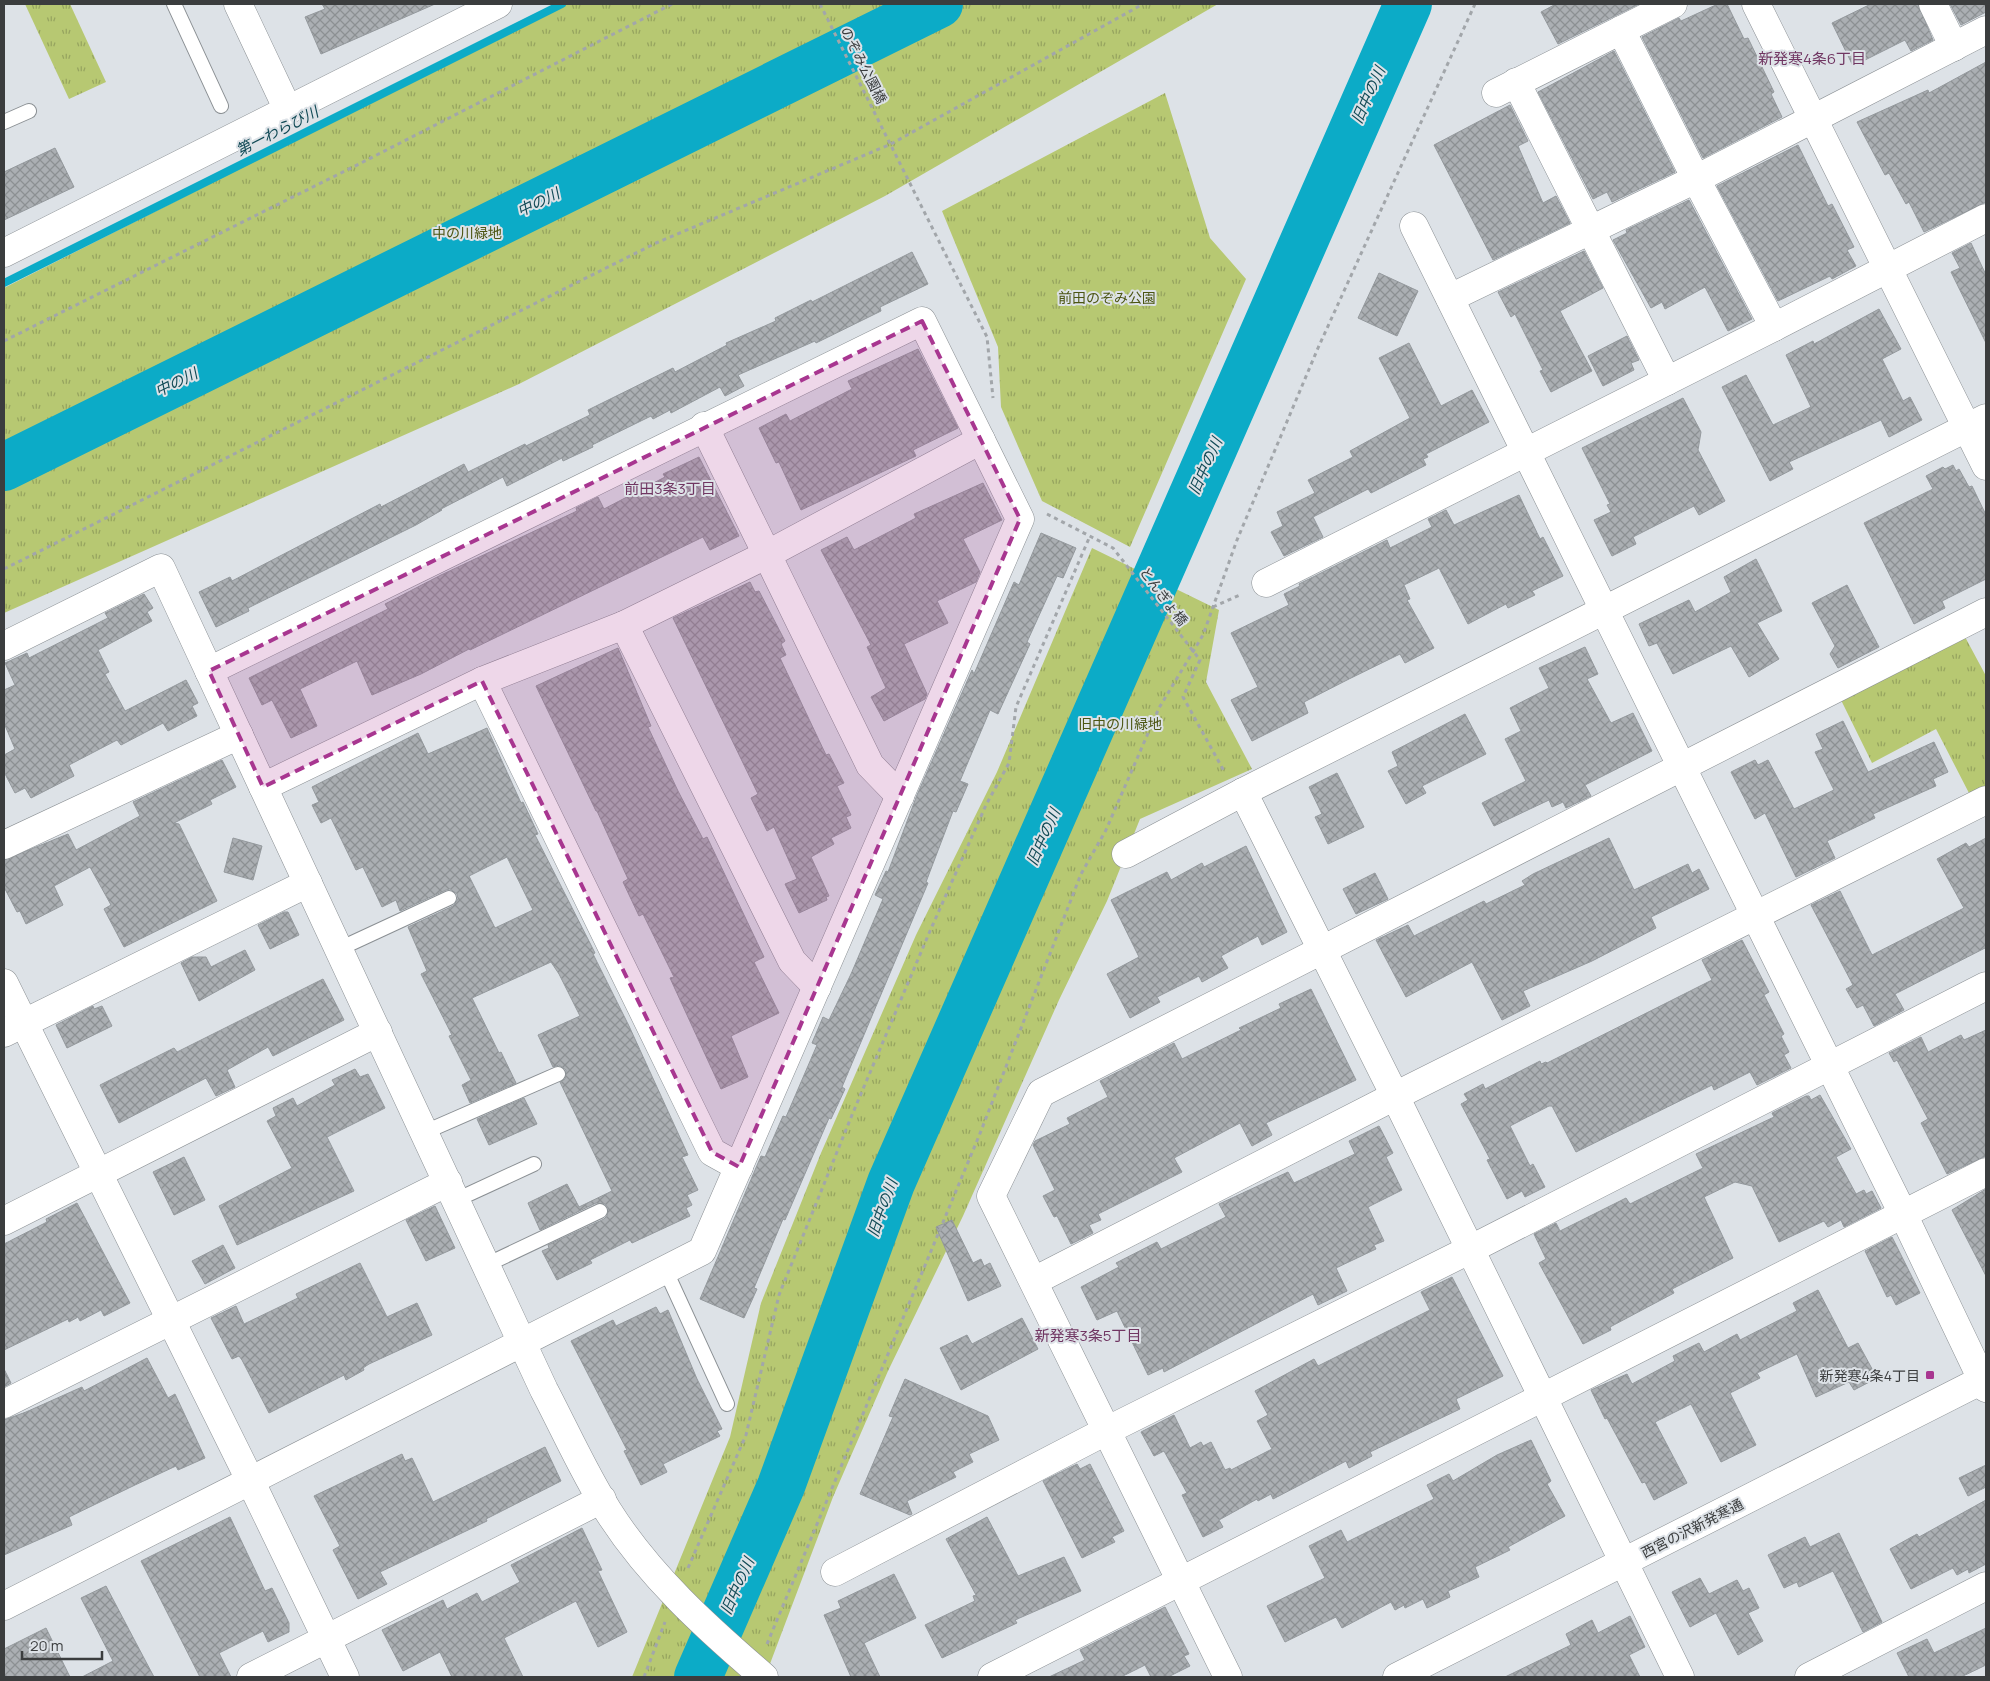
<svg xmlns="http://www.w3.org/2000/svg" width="1990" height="1681" font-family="Manrope,'Noto Sans JP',sans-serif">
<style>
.grass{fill:url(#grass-tufts)}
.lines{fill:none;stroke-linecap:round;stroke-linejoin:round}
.stream{stroke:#0cabc7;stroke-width:8}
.river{stroke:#0cabc7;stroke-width:48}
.building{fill:url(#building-cross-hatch);stroke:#94999d;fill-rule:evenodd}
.service-casing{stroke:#8b9094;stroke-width:16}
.minor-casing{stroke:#8b9094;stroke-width:29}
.tertiary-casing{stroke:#8b9094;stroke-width:29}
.path{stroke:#a2a6aa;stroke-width:3;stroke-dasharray:4 4;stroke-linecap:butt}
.service{stroke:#fff;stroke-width:14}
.minor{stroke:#fff;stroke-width:28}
.tertiary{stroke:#fff;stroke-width:28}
.marked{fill:#a83690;fill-opacity:0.2;stroke:#a83690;stroke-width:4;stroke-dasharray:10 6;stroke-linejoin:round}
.poi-dot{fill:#a83690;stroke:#dde2e7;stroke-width:2}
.labels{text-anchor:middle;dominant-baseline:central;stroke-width:4;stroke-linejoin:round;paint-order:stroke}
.street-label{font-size:14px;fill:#3b3d3e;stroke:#dde2e7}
.park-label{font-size:14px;fill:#4b5512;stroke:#dde2e7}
.poi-label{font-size:14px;fill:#3b3d3e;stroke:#dde2e7;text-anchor:end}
.neighbourhood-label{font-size:15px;fill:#703662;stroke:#dde2e7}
.water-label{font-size:15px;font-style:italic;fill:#104955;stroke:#dde2e7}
</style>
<defs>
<pattern id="grass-tufts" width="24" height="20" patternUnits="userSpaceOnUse" patternTransform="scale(1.25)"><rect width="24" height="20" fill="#b7c872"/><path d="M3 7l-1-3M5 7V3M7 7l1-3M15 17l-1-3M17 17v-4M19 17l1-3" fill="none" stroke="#96a45f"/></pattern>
<pattern id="building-cross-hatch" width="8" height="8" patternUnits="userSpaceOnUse" patternTransform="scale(1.25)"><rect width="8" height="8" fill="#abafb3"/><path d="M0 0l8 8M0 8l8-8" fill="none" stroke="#8c9093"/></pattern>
</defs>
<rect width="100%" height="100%" fill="#dde2e7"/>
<!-- grass -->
<g class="grass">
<polygon points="25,4 70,4 106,82 69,99"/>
<polygon points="565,4 1218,4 885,196 519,384 4,613 4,288"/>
<polygon points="1165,93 1210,238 1246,279 1130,547 1042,501 1001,407 998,347 942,211"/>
<polygon points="1092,548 1219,610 1206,682 1252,769 1140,819 1107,901 1059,1000 963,1216 888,1371 833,1497 765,1677 632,1677 730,1437 761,1303 821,1153 916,935 997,772"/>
<polygon points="1964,635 1986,676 1986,787 1970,795 1936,729 1872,763 1841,700"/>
</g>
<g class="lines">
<!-- stream -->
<polyline class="stream" points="4,283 562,4"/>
<!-- river -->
<g class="river">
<polyline points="4,467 939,4"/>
<polyline points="698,1677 781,1486 891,1183 1408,4"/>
</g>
</g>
<!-- building -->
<g class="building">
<polygon points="322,4 435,4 321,54 305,17 325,9"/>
<polygon points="1556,4 1639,4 1558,44 1541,12"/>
<polygon points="1718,4 1727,4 1744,39 1748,38 1774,92 1771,94 1782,117 1703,158 1642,37 1679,18 1681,21"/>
<polygon points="1871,4 1918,4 1933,40 1911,51 1905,40 1853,66 1832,23"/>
<polygon points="1950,4 1986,4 1986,12 1961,25"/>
<polygon points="1614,51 1675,172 1612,202 1607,192 1593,199 1538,92"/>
<polygon points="1986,62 1986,202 1924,232 1909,202 1906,204 1889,173 1885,175 1857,122 1928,90 1929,93"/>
<polygon points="1510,105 1528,141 1518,146 1543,203 1556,196 1570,223 1493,260 1434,145"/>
<polygon points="1798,145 1828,206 1832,204 1854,247 1847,250 1856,266 1832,279 1830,276 1778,301 1717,186"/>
<polygon points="55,148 74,187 4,220 4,172"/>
<polygon points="1689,200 1752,319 1728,331 1705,287 1665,309 1662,302 1651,308 1613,240 1627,233 1626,230"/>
<polygon points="1971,243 1986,275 1986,343 1951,272 1960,268 1952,253"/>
<polygon points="1584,251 1603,288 1560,311 1592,371 1551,392 1540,371 1543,370 1515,314 1511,317 1498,292"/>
<polygon points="912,252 928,284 880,307 881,311 816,343 815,341 738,375 744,386 725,396 720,387 671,413 670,410 653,419 651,416 592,445 593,447 563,461 562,458 507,486 503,477 441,509 442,510 416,525 248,608 249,611 216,627 199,592 230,577 232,581 353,518 380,504 381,507 464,464 468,472 525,444 526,446 590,415 588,410 673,368 675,372 727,345 726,343 776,321 775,318 811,300 812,302"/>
<polygon points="1379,273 1418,291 1397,336 1358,318"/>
<polygon points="1879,309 1901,349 1882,359 1903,401 1910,397 1922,420 1889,437 1881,420 1789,462 1793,469 1770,481 1722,387 1746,375 1773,425 1811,407 1786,355 1813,341 1814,344"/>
<polygon points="1627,336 1639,360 1631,363 1634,370 1603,386 1588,356"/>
<polygon points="1409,343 1441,406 1472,390 1489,422 1426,454 1428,457 1423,459 1426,465 1371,493 1368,489 1313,517 1323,537 1284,556 1271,532 1283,526 1277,512 1315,493 1308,480 1353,457 1350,451 1410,418 1379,358"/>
<polygon points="918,349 958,428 913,450 916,456 801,510 779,462 776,463 759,428 786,414 790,421 852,389 848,381"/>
<polygon points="1683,398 1701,432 1698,450 1725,501 1699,515 1694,506 1633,537 1636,544 1612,556 1594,520 1611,512 1607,505 1610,504 1582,448"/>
<polygon points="699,457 739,536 710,550 703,537 470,650 469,649 421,674 372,695 357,661 300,689 317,726 291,738 272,700 262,705 249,678 388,609 385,604 441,575 577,511 576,508 598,497 604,509 665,477 663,474"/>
<polygon points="1953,465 1956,471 1959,469 1969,487 1972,486 1986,515 1986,579 1942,601 1945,608 1914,624 1864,523 1933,489 1926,476 1943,467 1945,469"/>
<polygon points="983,483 1002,520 963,539 980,572 976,582 937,601 948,623 904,644 927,694 925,699 884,721 871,697 886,688 867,647 871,645 821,550 847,537 854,550 916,518 914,514"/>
<polygon points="1519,495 1540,539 1543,537 1563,576 1532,591 1535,595 1508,608 1506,604 1468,624 1439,568 1404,585 1410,599 1407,600 1434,648 1405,663 1400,654 1349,679 1304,702 1308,713 1252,741 1231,700 1258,687 1231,633 1289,605 1284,594 1300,586 1299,584 1387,540 1390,548 1432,527 1428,519 1446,510 1454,525"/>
<polygon points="1041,533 1076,548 1063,578 1057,576 1027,642 1030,644 998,714 990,710 960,781 968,784 956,812 953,811 926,882 928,883 842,1087 845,1089 831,1119 829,1118 785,1220 783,1219 754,1288 757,1289 744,1318 700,1299 761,1156 765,1157 783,1116 786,1117 817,1045 812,1043 823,1017 829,1020 851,974 883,899 875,895 886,871 888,872 917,795 972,670 974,674 1014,582 1019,585"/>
<polygon points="1756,559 1782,611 1757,623 1779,659 1749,677 1731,646 1673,674 1657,643 1649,646 1639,624 1689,600 1695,612 1731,592 1724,577"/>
<polygon points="750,582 755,592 759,591 785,641 781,644 786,655 780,658 826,755 829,754 844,783 837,786 851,815 846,817 851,828 831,838 834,844 811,857 829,896 826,897 827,900 799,913 785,884 797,879 774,827 767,831 751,798 758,794 673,618"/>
<polygon points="1847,585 1879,647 1838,668 1830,654 1835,646 1812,603"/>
<polygon points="144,594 153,608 147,612 152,621 98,650 109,672 105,674 125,711 186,680 198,703 192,706 197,716 168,731 163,723 121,745 117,740 69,765 74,776 31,798 25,788 15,793 4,772 4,755 15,749 4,723 4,690 15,685 5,663 27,653 29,658 108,618 105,613"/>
<polygon points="1585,647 1598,674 1587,679 1611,723 1633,713 1652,751 1585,785 1591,796 1566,808 1563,802 1552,807 1549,800 1494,826 1482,803 1526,781 1505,739 1521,731 1510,708 1549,688 1539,668"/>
<polygon points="618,648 651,726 648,727 678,791 703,839 707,837 764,957 754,962 779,1013 731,1036 748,1077 721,1089 670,978 674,977 643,914 639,916 623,882 628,879 597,811 596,811 536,686"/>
<polygon points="1465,714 1486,754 1422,786 1426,793 1406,804 1388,771 1398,766 1392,752"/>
<polygon points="1843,721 1868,772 1934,742 1948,772 1933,779 1936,786 1873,814 1875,818 1827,841 1835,858 1796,877 1765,813 1755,819 1731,772 1755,760 1758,765 1768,760 1794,809 1834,790 1815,752 1823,749 1816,734"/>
<path d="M487,728L521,803L523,802L538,834L535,835L595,953L593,954L629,1026L688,1155L682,1157L698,1190L687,1195L692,1205L686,1208L690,1216L632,1243L630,1240L590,1260L592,1263L557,1280L542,1251L549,1248L548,1245L604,1219L607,1216L608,1208L605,1204L596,1203L540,1230L528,1203L567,1184L579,1207L612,1191L560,1082L565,1079L566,1070L559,1065L553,1067L538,1035L580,1016L559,974L551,962L472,998L499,1053L501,1052L516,1083L470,1103L462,1085L471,1080L449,1036L452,1035L421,974L427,971L408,927L453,906L458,899L457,894L450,889L446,890L400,911L396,900L382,907L363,867L356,870L331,818L321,823L312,805L319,802L312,787L418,733L428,754ZM507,857L533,910L495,928L469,876Z"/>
<polygon points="222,760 236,787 210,800 212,804 174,823 179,824 217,901 124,947 104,909 111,905 90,867 54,886 63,905 26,924 20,911 17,912 4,887 4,860 68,834 76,850 140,816 133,802"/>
<polygon points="1337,773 1364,827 1328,844 1315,817 1322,814 1309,787"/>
<polygon points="233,838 262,846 253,880 224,872"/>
<polygon points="1609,838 1634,890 1688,864 1692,873 1699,869 1709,889 1651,917 1656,928 1592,961 1523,991 1530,1006 1502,1020 1472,962 1406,997 1376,940 1408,925 1414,936 1484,901 1486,904 1525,885 1522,881 1533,874"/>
<polygon points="1986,838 1986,950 1985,948 1895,994 1904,1010 1874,1026 1863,1005 1857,1008 1846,989 1853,985 1811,905 1840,891 1872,955 1964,908 1937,859 1966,843 1969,847"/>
<polygon points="1246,846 1287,932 1262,945 1258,936 1221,956 1228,968 1202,982 1199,976 1157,997 1160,1002 1130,1018 1107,974 1139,957 1111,900 1167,872 1171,880 1202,863 1204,867"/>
<polygon points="1375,873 1388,899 1356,914 1343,889"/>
<polygon points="284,912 288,912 299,935 270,949 258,925"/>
<polygon points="1742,940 1769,992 1764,995 1784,1034 1781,1036 1789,1052 1784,1055 1791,1068 1757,1085 1750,1072 1714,1090 1712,1085 1576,1152 1552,1106 1549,1106 1510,1126 1530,1166 1533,1164 1545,1187 1525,1197 1522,1191 1507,1199 1487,1160 1490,1159 1461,1104 1468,1100 1464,1094 1483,1084 1485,1089 1540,1061 1541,1064 1546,1062 1547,1063 1712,980 1702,960"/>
<polygon points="245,950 255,970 199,1001 181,963 192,957 206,957 211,967"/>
<polygon points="323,979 344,1020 273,1056 268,1047 227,1070 235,1087 216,1096 206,1078 119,1123 100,1085 174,1048 177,1052"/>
<polygon points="1311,989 1356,1080 1266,1123 1272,1135 1252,1146 1240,1123 1174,1158 1182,1172 1098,1214 1101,1220 1089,1225 1093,1233 1071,1244 1057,1216 1054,1217 1043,1196 1055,1190 1033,1145 1035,1141 1070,1124 1067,1118 1108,1097 1100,1081 1174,1043 1182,1059 1241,1030 1239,1028 1281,1008 1279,1004"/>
<polygon points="93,1006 94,1009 102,1006 112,1026 67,1048 56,1025"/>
<polygon points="1986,1030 1986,1156 1947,1174 1921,1123 1928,1119 1897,1060 1894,1062 1889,1053 1921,1037 1928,1052 1961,1035 1964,1040"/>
<polygon points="355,1069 360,1077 368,1074 385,1108 327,1137 354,1191 237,1245 219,1206 292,1168 267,1121 276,1116 273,1108 293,1098 297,1106 335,1085 332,1080"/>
<polygon points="1820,1095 1851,1149 1836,1157 1856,1194 1864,1190 1866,1194 1872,1191 1881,1208 1844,1227 1841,1220 1828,1227 1824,1221 1779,1242 1752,1186 1735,1182 1704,1197 1733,1258 1672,1289 1674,1293 1610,1327 1611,1330 1583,1344 1539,1263 1546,1259 1534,1234 1556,1223 1560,1231 1626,1198 1630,1204 1703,1168 1696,1154 1774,1117 1772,1113 1806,1096 1809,1096 1811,1100"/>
<polygon points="524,1098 537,1124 489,1145 477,1119"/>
<polygon points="1379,1126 1393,1153 1386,1157 1402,1190 1368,1207 1384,1241 1374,1245 1376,1249 1336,1268 1347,1291 1318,1305 1313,1294 1164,1372 1163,1368 1148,1375 1117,1311 1097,1320 1081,1287 1119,1267 1116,1263 1157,1242 1161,1249 1226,1217 1219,1204 1288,1172 1294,1183 1355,1154 1349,1141"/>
<polygon points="184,1157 205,1200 174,1215 153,1172"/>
<polygon points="1986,1189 1986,1276 1952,1210"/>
<polygon points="77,1203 130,1303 104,1316 101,1310 80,1321 78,1317 69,1322 68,1319 4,1350 4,1244 47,1222 46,1219"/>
<polygon points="435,1206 455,1248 426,1261 406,1220"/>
<polygon points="952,1220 973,1263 981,1259 984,1266 990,1263 1001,1286 968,1301 936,1227"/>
<polygon points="1892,1237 1920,1293 1896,1305 1891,1295 1887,1297 1865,1251"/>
<polygon points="223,1245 235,1268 205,1284 192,1261"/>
<polygon points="360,1263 387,1317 417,1303 432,1335 369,1364 363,1368 364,1370 346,1380 344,1375 269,1413 242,1360 239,1356 232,1359 211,1318 236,1306 244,1324 298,1298 296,1294"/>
<polygon points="1452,1277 1503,1376 1456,1399 1460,1409 1370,1452 1372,1456 1349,1468 1346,1461 1273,1499 1271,1494 1258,1501 1257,1499 1219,1520 1223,1527 1203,1537 1182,1495 1187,1493 1164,1451 1154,1456 1141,1432 1174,1415 1190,1448 1201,1442 1203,1446 1211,1442 1225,1470 1230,1468 1231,1470 1272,1449 1257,1421 1268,1415 1255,1391 1314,1359 1318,1366 1430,1310 1421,1292"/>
<polygon points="1818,1290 1848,1348 1858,1343 1877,1378 1854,1390 1849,1382 1816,1397 1797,1354 1757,1373 1760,1378 1730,1393 1756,1445 1721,1462 1691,1404 1655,1422 1687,1483 1654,1500 1645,1482 1642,1483 1607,1418 1605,1419 1591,1390 1627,1374 1632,1384 1675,1361 1673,1356 1699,1343 1704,1352 1737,1334 1740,1340 1797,1311 1793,1303"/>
<polygon points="656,1307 660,1314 668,1310 697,1379 722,1429 717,1431 720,1436 663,1464 667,1472 641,1485 624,1451 627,1450 571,1341 613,1320 616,1326"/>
<polygon points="1022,1318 1038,1349 961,1390 940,1348 967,1335 972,1344"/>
<polygon points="147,1358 168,1398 175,1394 205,1458 178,1470 176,1466 135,1485 69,1517 72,1525 4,1555 4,1420 26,1412 82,1387 84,1391"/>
<polygon points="4,1369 11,1383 4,1387"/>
<polygon points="905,1379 988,1416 999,1440 969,1454 973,1462 953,1472 956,1477 907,1501 912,1514 910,1515 860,1494 893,1417 889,1416"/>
<polygon points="1531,1440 1551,1481 1547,1484 1565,1516 1508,1547 1510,1550 1475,1567 1479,1577 1448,1591 1450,1597 1427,1608 1423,1599 1405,1608 1404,1605 1395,1610 1391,1602 1342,1628 1336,1617 1285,1642 1267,1606 1325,1578 1309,1546 1341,1530 1347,1542 1434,1499 1427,1485 1449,1474 1453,1481 1497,1455"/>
<polygon points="545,1447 561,1481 486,1519 487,1521 380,1572 387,1584 358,1599 333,1550 340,1546 314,1496 402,1454 405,1461 412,1458 433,1502"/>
<polygon points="1077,1464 1080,1469 1090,1464 1124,1531 1112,1537 1115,1542 1082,1558 1043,1481"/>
<polygon points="1986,1465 1986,1487 1968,1496 1959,1478"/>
<polygon points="1986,1500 1986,1564 1969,1573 1968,1569 1957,1575 1953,1568 1911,1589 1890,1549 1917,1534 1919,1537"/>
<polygon points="230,1517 265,1591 272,1588 289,1623 289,1632 268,1642 263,1631 219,1653 231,1677 200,1677 141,1561"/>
<polygon points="987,1517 1018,1576 1064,1557 1081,1591 1015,1620 1017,1623 942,1658 925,1625 975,1601 973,1596 976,1595 946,1539"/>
<polygon points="582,1528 602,1570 598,1571 627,1632 598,1647 576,1601 504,1638 523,1677 452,1677 440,1652 403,1671 382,1630 443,1600 447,1609 477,1593 482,1602 520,1582 511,1565"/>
<polygon points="1839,1533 1882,1622 1863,1632 1833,1571 1799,1587 1797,1582 1784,1588 1768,1555 1805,1537 1810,1547"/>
<polygon points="894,1574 916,1618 864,1643 880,1677 851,1677 824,1615 841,1608 838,1601"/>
<polygon points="1700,1578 1709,1594 1737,1580 1743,1591 1749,1588 1759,1608 1748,1613 1763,1641 1738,1655 1716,1613 1690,1627 1672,1592"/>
<polygon points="106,1586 136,1643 154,1677 82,1677 113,1661 81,1598"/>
<polygon points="1165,1607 1189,1654 1184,1656 1190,1666 1168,1677 1151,1677 1145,1665 1121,1677 1049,1677 1085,1660 1080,1650"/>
<polygon points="1630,1616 1645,1647 1629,1655 1640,1677 1505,1677 1571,1645 1566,1634 1592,1620 1598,1633"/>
<polygon points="46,1628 70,1677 4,1677 4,1649"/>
<polygon points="1986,1628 1986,1665 1961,1677 1909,1677 1897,1653 1927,1639 1934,1653"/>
</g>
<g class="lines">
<defs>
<g id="service">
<polyline points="174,4 221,106"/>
<polyline points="4,122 29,111"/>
<polyline points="339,949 449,898"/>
<polyline points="425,1132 558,1074"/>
<polyline points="456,1200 534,1164"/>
<polyline points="486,1265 600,1211"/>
<polyline points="665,1269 727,1404"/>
</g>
<g id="minor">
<polyline points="238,4 288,110"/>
<polyline points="1756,4 1986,466"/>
<polyline points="1933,4 1954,47"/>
<polyline points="1621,30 1696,179 1774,327"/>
<polyline points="1516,82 1667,381"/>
<polyline points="1496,93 1673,4"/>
<polyline points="1414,226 1903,1214 1986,1388"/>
<polyline points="4,253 498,4"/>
<polyline points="1450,298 1696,179 1986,30"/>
<polyline points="704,426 870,765 900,796"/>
<polyline points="1266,583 1774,327 1986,218"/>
<polyline points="624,625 792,961 817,987"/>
<path d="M4,646L161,568L544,1390C565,1430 584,1473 608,1511C649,1576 707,1628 764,1677"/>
<polyline points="482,681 712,1152 739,1167"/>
<polyline points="263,787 482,681 624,625 766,555 981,440"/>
<polyline points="1243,792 1395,1096 1680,1677"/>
<polyline points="4,845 239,735"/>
<polyline points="1126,854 1243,792 1986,418"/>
<polyline points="4,983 250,1480 345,1677"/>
<polyline points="4,1033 308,883"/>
<polyline points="4,1221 378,1032"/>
<polyline points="1034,1281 1395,1096 1986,800"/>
<polyline points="4,1404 448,1182"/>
<polyline points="835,1572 1108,1430 1469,1250 1986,986"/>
<polyline points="4,1606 702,1251 1020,519 922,321 209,671"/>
<polyline points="251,1677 602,1499"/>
<polyline points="992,1677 1986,1172"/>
<polyline points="1228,1677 991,1196 1041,1093 1986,612"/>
<polyline points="1809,1677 1986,1586"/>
</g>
<polyline id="tertiary" points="1397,1677 1986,1378"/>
</defs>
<!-- service casing -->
<use href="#service" class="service-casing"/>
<!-- minor casing -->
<use href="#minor" class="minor-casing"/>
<!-- tertiary casing -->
<use href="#tertiary" class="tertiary-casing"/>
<!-- path -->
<g class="path">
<polyline points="820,4 987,337 993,398"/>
<polyline points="4,341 363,162 672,4"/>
<polyline points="1047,514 1113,548 1200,660 1183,697 1225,773"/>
<polyline points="4,569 656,243 891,144 1143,4"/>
<polyline points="1213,607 1242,594"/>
<polyline points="688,1568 746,1435 779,1295 852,1115 930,931 986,805 1009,763 1016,707 1090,536"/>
<polyline points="767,1644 979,1136 1081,874 1106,830 1159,708 1203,635 1237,540 1318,348 1475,4"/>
<polyline points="644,1677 665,1622"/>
</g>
<!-- service -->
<use href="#service" class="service"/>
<!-- minor -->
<use href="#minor" class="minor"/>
<!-- tertiary -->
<use href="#tertiary" class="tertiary"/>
</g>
<!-- marked area -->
<path class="marked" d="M922,321L1020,519L739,1167L712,1152L482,681L263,787L209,671Z"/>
<!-- markers -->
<rect class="poi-dot" x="1925" y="1370" width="10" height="10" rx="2.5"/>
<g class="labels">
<!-- street labels -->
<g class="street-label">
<text transform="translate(864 65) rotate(63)">のぞみ公園橋</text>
<text transform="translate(1164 596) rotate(53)">とんぎょ橋</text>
<text transform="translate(1692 1528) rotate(-27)">西宮の沢新発寒通</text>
</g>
<!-- park labels -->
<g class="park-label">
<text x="467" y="232">中の川緑地</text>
<text x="1107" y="297">前田のぞみ公園</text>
<text x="1120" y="723">旧中の川緑地</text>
</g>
<!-- poi labels -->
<g class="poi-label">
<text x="1920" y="1375">新発寒4条4丁目</text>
</g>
<!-- neighbourhood labels -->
<g class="neighbourhood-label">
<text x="1812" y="58">新発寒4条6丁目</text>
<text x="670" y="488">前田3条3丁目</text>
<text x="1088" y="1335">新発寒3条5丁目</text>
</g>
<!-- water labels -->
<g class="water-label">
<text transform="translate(1368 95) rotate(-66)">旧中の川</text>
<text transform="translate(277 131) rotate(-27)">第一わらび川</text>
<text transform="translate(538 202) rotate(-26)">中の川</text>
<text transform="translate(176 382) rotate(-26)">中の川</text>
<text transform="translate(1205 466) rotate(-66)">旧中の川</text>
<text transform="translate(1043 837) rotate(-66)">旧中の川</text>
<text transform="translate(882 1208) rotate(-70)">旧中の川</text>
<text transform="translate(737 1586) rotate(-66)">旧中の川</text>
</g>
</g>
<!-- border -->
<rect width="1990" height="1681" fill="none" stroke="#3b3d3e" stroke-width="10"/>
<!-- scale -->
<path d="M22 1651v8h80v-8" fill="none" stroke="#3b3d3e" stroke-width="2.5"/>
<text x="30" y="1651" font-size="15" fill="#3b3d3e" stroke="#dde2e7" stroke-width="4" paint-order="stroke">20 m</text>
</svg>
